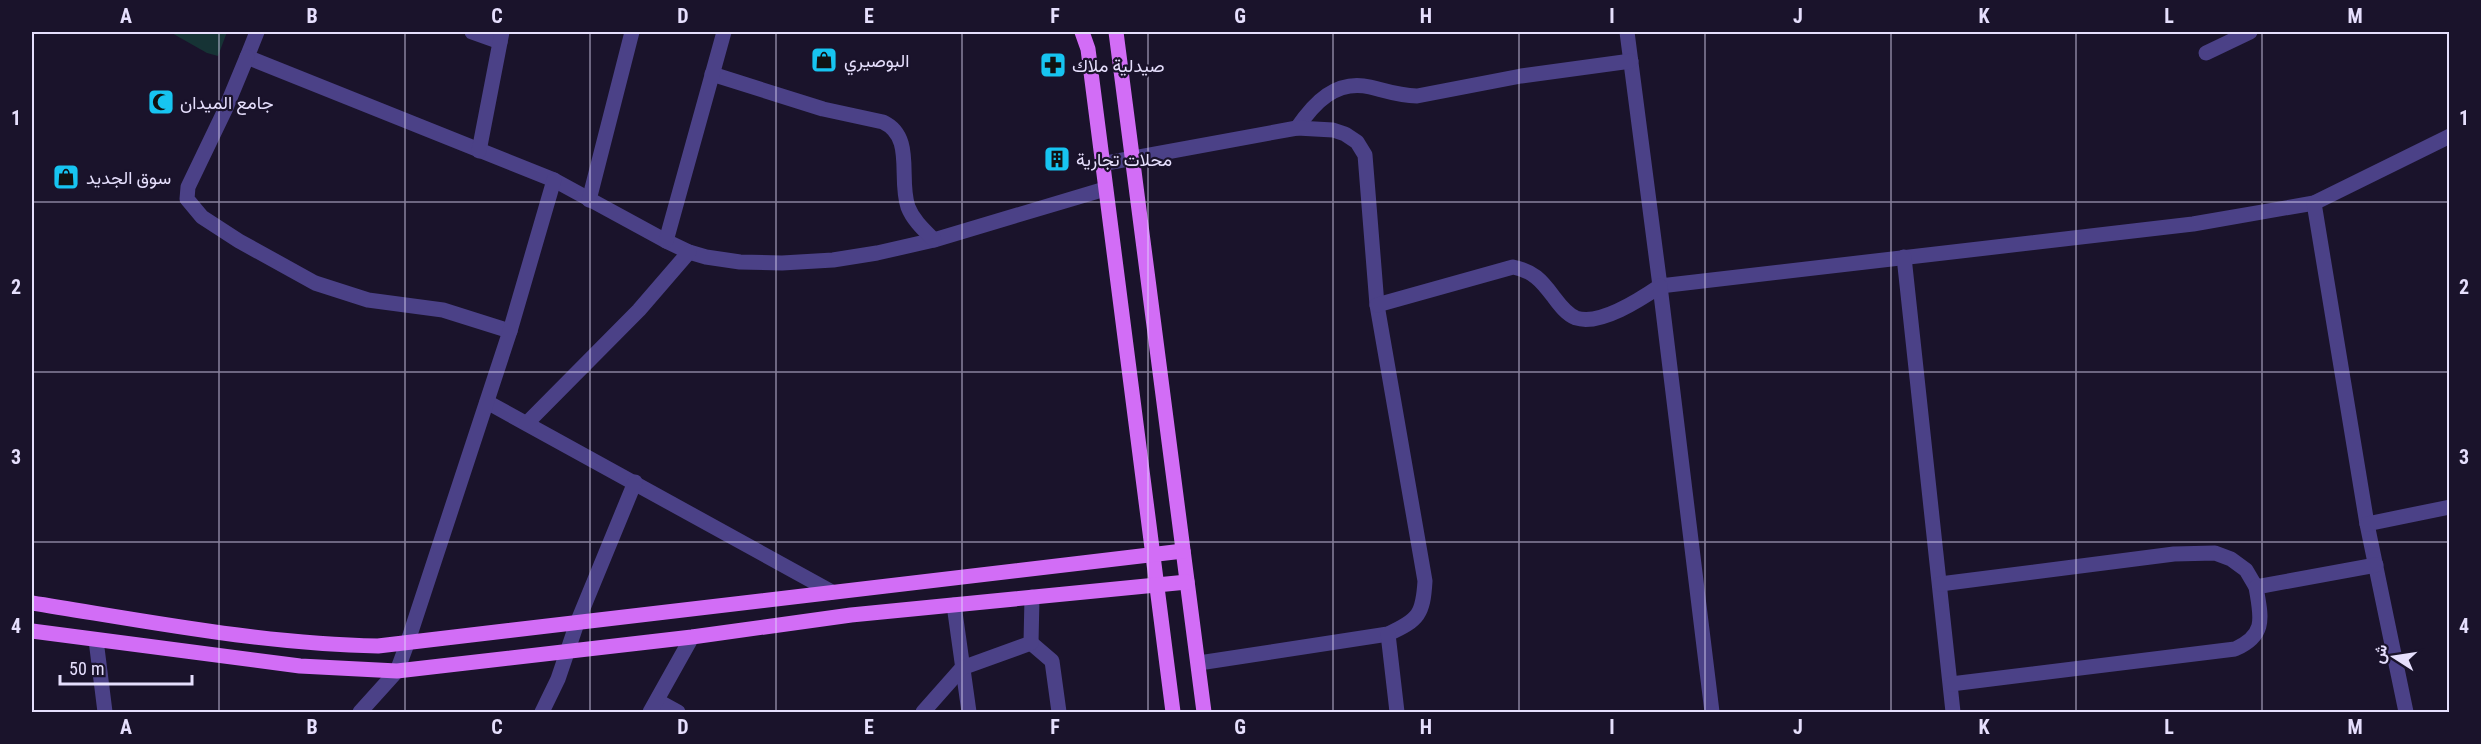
<svg xmlns="http://www.w3.org/2000/svg" width="2481" height="744" font-family="'Roboto Condensed',Vazirmatn,sans-serif">
<style>
.park{fill:#163335}
.lines{fill:none;stroke-linecap:round;stroke-linejoin:round}
.minor{stroke:#4b4187;stroke-width:15}
.major{stroke:#d26df6;stroke-width:15}
.grid{fill:none;stroke:#e6dffd;stroke-width:1.5;stroke-opacity:0.55}
.labels{text-anchor:middle;dominant-baseline:central;stroke-width:4.5;stroke-linejoin:round;paint-order:stroke}
.poi-label{font-size:18px;fill:#e6dffd;stroke:#1a132b;text-anchor:start}
.neatline{fill:none;stroke:#e6dffd;stroke-width:2}
.grid-label{font-size:20px;text-anchor:middle;font-weight:bold;fill:#e6dffd}
</style>
<rect width="100%" height="100%" fill="#1a132b"/>
<!-- park -->
<polygon class="park" points="170,32 227,32 218,56 207,53"/>
<g class="lines">
<!-- minor -->
<g class="minor">
<polyline points="257,32 247,57 554,180 666,241 689,252 706,257 740,262 782,263 833,260 877,253 934,240 1105,189"/>
<polyline points="472,32 500,42"/>
<polyline points="1627,32 1660,286 2193,224 2314,203 2450,136"/>
<polyline points="2206,53 2250,32"/>
<polyline points="247,57 225,110 188,187 187,199 202,217 239,241 315,283 368,300 443,310 510,331"/>
<path d="M712,74L823,109L883,122C915,137 898,178 908,207C913,220 924,230 934,240"/>
<path d="M1297,128C1314,103 1336,79 1370,87C1386,91 1400,96 1417,96L1521,76L1631,61"/>
<polyline points="479,151 502,32"/>
<path d="M1101,164L1297,128L1333,130L1345,134L1357,142L1365,155L1377,305L1425,581C1423,614 1419,620 1388,634L1199,663"/>
<polyline points="589,200 632,32"/>
<polyline points="2314,203 2367,524 2406,712"/>
<polyline points="666,241 724,32"/>
<polyline points="1904,257 1953,712"/>
<path d="M1377,305L1513,267C1533,271 1541,280 1553,296C1559,304 1566,314 1576,318C1600,326 1641,299 1660,286L1712,712"/>
<polyline points="487,402 832,592"/>
<polyline points="527,423 639,310 689,252"/>
<polyline points="2367,524 2450,507"/>
<polyline points="1940,584 2174,554 2215,553 2231,559 2246,570 2256,587 2376,565"/>
<polyline points="954,605 969,712"/>
<polyline points="1388,634 1397,712"/>
<polyline points="96,640 105,712"/>
<polyline points="1031,643 1052,661 1059,712"/>
<path d="M1951,684L2235,649C2267,635 2261,617 2256,587"/>
<polyline points="658,701 678,712"/>
<polyline points="360,712 397,671 407,644 510,331 554,180"/>
<polyline points="542,712 558,679 577,623 635,482"/>
<polyline points="650,712 692,637"/>
<polyline points="923,712 962,668 1031,643 1032,597"/>
</g>
<!-- major -->
<g class="major">
<polyline points="1082,32 1088,49 1173,712"/>
<polyline points="1116,32 1204,712"/>
<path d="M32,603C146,621 262,644 378,646L1183,551"/>
<polyline points="32,631 300,666 397,671 692,637 851,615 1187,582"/>
</g>
</g>
<!-- grid -->
<path class="grid" d="M219,32V712M405,32V712M590,32V712M776,32V712M962,32V712M1148,32V712M1333,32V712M1519,32V712M1705,32V712M1891,32V712M2076,32V712M2262,32V712M32,202H2450M32,372H2450M32,542H2450"/>
<!-- icons -->
<defs>
<symbol id="shop-square" viewBox="-11 -11 22 22"><rect x="-9" y="-9" width="18" height="18" rx="4" fill="#17c4f1" stroke="#1a132b"/><path d="M-5-2.5h2.3a2.7 3.5 0 0 1 5.4 0H5L5.5 6h-11ZM-1.5-2.5h3a1.5 2.3 0 0 0-3 0Z" fill="#111"/></symbol>
<symbol id="pharmacy-square" viewBox="-11 -11 22 22"><rect x="-9" y="-9" width="18" height="18" rx="4" fill="#17c4f1" stroke="#1a132b"/><path d="M-2-6h4v4h4v4h-4v4h-4v-4h-4v-4h4Z" fill="#111"/></symbol>
<symbol id="mosque-square" viewBox="-11 -11 22 22"><rect x="-9" y="-9" width="18" height="18" rx="4" fill="#17c4f1" stroke="#1a132b"/><path d="M3.5-4.9A6 6 0 1 0 3.5 4.9A5 5 0 1 1 3.5-4.9Z" fill="#111"/></symbol>
<symbol id="building-square" viewBox="-11 -11 22 22"><rect x="-9" y="-9" width="18" height="18" rx="4" fill="#17c4f1" stroke="#1a132b"/><path d="M-4-6H4V6H1V3H-1V6H-4ZM-2.5-4.3h1.7v1.8h-1.7ZM.8-4.3h1.7v1.8H.8ZM-2.5-1h1.7V.8h-1.7ZM.8-1h1.7V.8H.8Z" fill="#111"/></symbol>
</defs>
<g fill-rule="evenodd">
<use href="#shop-square" x="809" y="45" width="30" height="30"/>
<use href="#pharmacy-square" x="1038" y="50" width="30" height="30"/>
<use href="#mosque-square" x="146" y="87" width="30" height="30"/>
<use href="#building-square" x="1042" y="144" width="30" height="30"/>
<use href="#shop-square" x="51" y="162" width="30" height="30"/>
</g>
<g class="labels">
<!-- poi labels -->
<g class="poi-label">
<text x="844" y="60">البوصيري</text>
<text x="1072" y="65">صيدلية ملاك</text>
<text x="180" y="102">جامع الميدان</text>
<text x="1076" y="159">محلات تجارية</text>
<text x="86" y="177">سوق الجديد</text>
</g>
</g>
<!-- border -->
<rect width="2481" height="744" fill="none" stroke="#1a132b" stroke-width="66"/>
<!-- north arrow -->
<g transform="translate(2394 657) rotate(282)" stroke="#1a132b" stroke-width="4.5" paint-order="stroke">
<path d="M0-4.5L10 22L0 15L-10 22Z" fill="#e6dffd"/>
<text y="-9" font-size="16" font-weight="bold" text-anchor="middle" fill="#e6dffd">ش</text>
</g>
<!-- scale -->
<path d="M60 675v9h132v-9" fill="none" stroke="#e6dffd" stroke-width="3"/>
<text x="69" y="675" font-size="18" fill="#e6dffd" stroke="#1a132b" stroke-width="4.5" paint-order="stroke">50 m</text>
<rect x="33" y="33" width="2415" height="678" class="neatline"/>
<g class="grid-label">
<text x="126" y="23">A</text>
<text x="312" y="23">B</text>
<text x="497" y="23">C</text>
<text x="683" y="23">D</text>
<text x="869" y="23">E</text>
<text x="1055" y="23">F</text>
<text x="1240" y="23">G</text>
<text x="1426" y="23">H</text>
<text x="1612" y="23">I</text>
<text x="1798" y="23">J</text>
<text x="1984" y="23">K</text>
<text x="2169" y="23">L</text>
<text x="2355" y="23">M</text>
<text x="16" y="125">1</text>
<text x="2464" y="125">1</text>
<text x="16" y="294">2</text>
<text x="2464" y="294">2</text>
<text x="16" y="464">3</text>
<text x="2464" y="464">3</text>
<text x="16" y="633">4</text>
<text x="2464" y="633">4</text>
<text x="126" y="734">A</text>
<text x="312" y="734">B</text>
<text x="497" y="734">C</text>
<text x="683" y="734">D</text>
<text x="869" y="734">E</text>
<text x="1055" y="734">F</text>
<text x="1240" y="734">G</text>
<text x="1426" y="734">H</text>
<text x="1612" y="734">I</text>
<text x="1798" y="734">J</text>
<text x="1984" y="734">K</text>
<text x="2169" y="734">L</text>
<text x="2355" y="734">M</text>
</g>
</svg>
